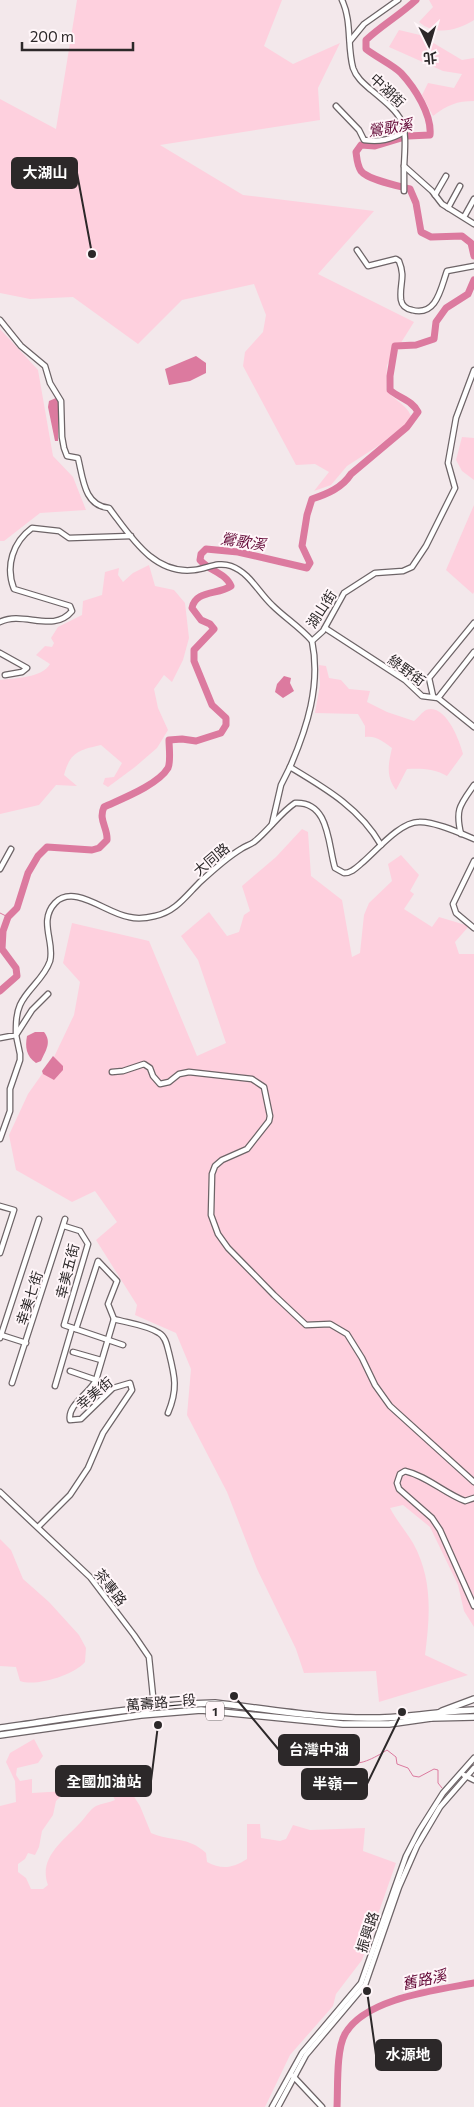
<svg xmlns="http://www.w3.org/2000/svg" width="474" height="2107" font-family="Commissioner,'Noto Sans TC',sans-serif">
<style>
.green{fill:#fed0de}
.water{fill:#dc7a9f}
.lines{fill:none;stroke-linecap:round;stroke-linejoin:round}
.stream{stroke:#dc7a9f;stroke-width:1}
.river{stroke:#dc7a9f;stroke-width:7}
.minor-casing{stroke:#6d6467;stroke-width:7}
.major-casing{stroke:#6d6467;stroke-width:8}
.minor{stroke:#fff;stroke-width:4.5}
.major{stroke:#fff;stroke-width:5.5}
.labels{text-anchor:middle;dominant-baseline:central;stroke-width:4;stroke-linejoin:round;paint-order:stroke}
.shield{fill:#fff6f9;stroke:#6b6667;stroke-width:1}
.shield-label{font-size:12px;font-weight:bold;fill:#2c2829}
.street-label{font-size:14px;fill:#2c2829;stroke:#fff6f9}
.water-label{font-size:15px;font-style:italic;fill:#630836;stroke:#fff6f9}
.leader{fill:none;stroke:#2c2829;stroke-width:2}
.callout-dot{fill:#2c2829;stroke:#fff6f9;stroke-width:2}
.callout{fill:#2c2829;stroke:#2c2829;stroke-width:2}
.callout-label{font-size:15px;text-anchor:middle;font-weight:bold;fill:#fff}
</style>
<rect width="100%" height="100%" fill="#f3e8eb"/>
<!-- green -->
<g class="green">
<path d="M77,0H282L264,46L293,64L340,43L318,88L320,120L160,145L243,195L374,211L318,274L414,322L387,365L386,390C394,400 406,404 411,416L407,423L378,446L347,466L331,485L314,491L329,472L315,464L296,465L243,366L245,352L263,332L266,315L254,284L182,300L138,344L73,297L30,299L0,293V99L56,129Z"/>
<path d="M429,0H474V20C457,31 435,36 419,22L433,7Z"/>
<path d="M399,30L420,35L462,60L474,58V101C457,101 447,105 433,116L422,95L428,83L454,88L462,74L443,71L389,47Z"/>
<polygon points="0,329 38,370 53,456 73,477 86,510 40,513 4,541 0,541"/>
<polygon points="462,437 474,438 474,480 462,471 456,460"/>
<polygon points="474,505 474,592 473,594 446,570"/>
<path d="M149,565L155,586L174,590L185,603L189,638L183,660L172,682L164,675L154,689L158,708L168,730L157,748L135,767L108,787L103,784L105,778L114,777L122,763L101,745C79,750 70,752 64,775L77,786L56,785L39,805L0,814V680C15,678 42,678 50,664L36,655L45,646L52,647L54,643L51,638L58,627L82,615L83,601L102,595L105,572L119,568L118,575L123,582L133,573Z"/>
<path d="M319,665L326,666L329,678L341,680L349,689L370,691L367,702L387,712L414,721C418,718 422,712 426,710C445,702 460,741 463,754L447,776C436,769 420,768 407,769L396,790C386,776 388,765 392,748C384,742 376,735 365,737V726L358,714L315,713L320,685Z"/>
<path d="M302,829L308,832L311,876L342,900L352,957L360,953L364,915L369,903L392,881L388,864L401,855L419,875L410,891L414,894L404,909L432,927L439,917L469,926L455,942L459,954H474V1627L464,1611L458,1585L430,1527L403,1505L390,1508C396,1520 406,1531 413,1543C433,1579 430,1616 425,1655L468,1675L379,1702L376,1671L304,1673L296,1649L257,1569L227,1492L187,1415L191,1369L176,1333L135,1315L137,1305L96,1240L117,1222L95,1191L72,1202L16,1170L9,1135L28,1094L54,1057L74,1015L80,982L63,963L72,923L149,941L197,1056L226,1043L198,960L181,936L209,912L227,936L239,932L244,915L250,911L242,886L276,857Z"/>
<path d="M0,1539L11,1550L23,1579L49,1602L79,1635L86,1648L85,1662C74,1675 36,1687 20,1681L16,1667L0,1666Z"/>
<path d="M34,1739L43,1756L38,1763L17,1768L16,1775L20,1781L32,1779V1793L66,1791L56,1801L53,1815L42,1831L39,1847L35,1855L28,1853L25,1859L18,1864V1872L26,1878L31,1889H43L48,1885C38,1858 63,1841 80,1823C85,1818 90,1809 96,1806C102,1803 109,1803 115,1800L112,1794L132,1778H136L133,1795L140,1806L151,1833C172,1842 188,1836 206,1853L207,1862C222,1870 233,1868 247,1859V1824H260L261,1838L280,1841L286,1839L293,1825L310,1830L365,1828L363,1851L396,1863L362,1960L336,1994L333,2006L290,2055L265,2107H0V1806L16,1802L15,1781L6,1762L10,1753Z"/>
</g>
<!-- water -->
<g class="water">
<polygon points="196,356 206,363 206,373 190,381 169,385 165,369"/>
<polygon points="56,398 59,400 58,441 55,441 48,407 49,401"/>
<polygon points="284,676 291,678 290,683 294,691 283,698 275,692 277,684"/>
<path d="M35,1032H44C52,1042 46,1050 41,1061L36,1063C26,1056 25,1047 27,1036Z"/>
<polygon points="53,1056 63,1066 63,1070 54,1080 43,1074 42,1071"/>
</g>
<g class="lines">
<!-- stream -->
<g class="stream">
<polyline points="0,913 8,917"/>
<path d="M321,1758L336,1753C341,1755 344,1759 349,1762C360,1767 379,1755 387,1750L396,1757L397,1764L408,1768L413,1776L419,1777L434,1769L438,1770V1783L442,1788"/>
</g>
<!-- river -->
<g class="river">
<path d="M416,0C400,15 382,25 366,40V49C376,57 393,65 401,73C415,88 432,115 430,135L408,136L375,146L361,145L356,152C357,159 357,165 361,171C368,180 399,186 410,189L416,203L421,232L431,237L462,236L471,243L474,256"/>
<path d="M0,991L17,976L16,968L2,949L3,931L8,917L17,908L28,873L38,856L47,847L92,850L99,848L107,840C108,828 98,820 104,807C121,799 158,785 168,768C171,762 169,747 169,740L182,739L196,741L221,733L226,725V718L212,705L194,661V650L214,629L210,624L201,620L192,608C195,590 218,595 231,586C226,573 209,571 200,560L201,554L206,549L238,552L307,568L310,563L302,546L307,515L312,499C327,494 342,488 351,474L407,427L418,412C413,401 399,398 390,390V376L395,346L416,345L434,339L436,322L446,308L468,294L474,280"/>
<path d="M337,2107C338,2088 336,2050 345,2034C365,1998 437,1990 474,1983"/>
</g>
<defs>
<g id="minor">
<path d="M342,0C352,21 347,46 353,68C356,77 363,83 370,89C405,118 407,119 404,166L432,191L442,204L474,224"/>
<polyline points="350,41 364,24 398,0"/>
<path d="M336,106L359,130L364,140C380,142 390,140 404,132"/>
<polyline points="404,166 404,191"/>
<polyline points="435,195 446,176"/>
<polyline points="448,208 460,186"/>
<polyline points="464,217 474,199"/>
<path d="M357,250L368,266L396,259L399,261C406,278 399,284 401,300C402,306 407,309 412,310C437,317 441,287 447,271L474,266"/>
<path d="M0,320L21,346L45,366L50,383L61,401L62,437L64,448L67,456L78,458C83,478 84,506 109,508C130,535 153,575 194,570C207,569 217,561 231,566C250,573 258,592 272,605C285,618 300,627 312,641"/>
<path d="M0,622C23,610 53,634 72,611L70,606L14,589C5,566 13,542 32,528L59,531L69,538L131,536"/>
<polyline points="325,628 405,680 422,696 438,698 474,727"/>
<polyline points="0,653 27,668 22,672 5,675"/>
<polyline points="433,696 429,678 474,623"/>
<polyline points="438,698 474,652"/>
<polyline points="272,824 281,785 290,767"/>
<path d="M461,834C455,809 460,805 474,785"/>
<path d="M381,845C360,808 325,788 290,767C307,728 321,685 312,641L323,631L344,593L375,573L403,571L412,567L426,546L455,488L448,463L456,418L474,370"/>
<polyline points="474,861 453,904 456,913 474,928"/>
<polyline points="0,869 11,849"/>
<path d="M0,1038L16,1035C16,1024 16,1014 20,1005C27,989 44,979 50,961C55,942 38,921 55,903C74,883 107,914 129,917C137,919 147,918 155,916C175,912 186,896 199,883C212,871 226,858 241,849C245,846 250,845 254,842C269,830 280,813 295,803C330,801 328,846 335,868L344,873C352,873 357,867 363,862C377,850 400,822 419,822C434,821 460,833 474,839"/>
<polyline points="112,1072 123,1071 144,1064 150,1068 153,1076 160,1084 169,1082 179,1074 189,1072 252,1079 264,1087 270,1116 269,1121 247,1149 222,1160 215,1166 212,1174 211,1215 218,1234 228,1248 274,1295 306,1325 330,1324 347,1334 362,1358 375,1385 390,1406 474,1482"/>
<polyline points="0,1139 10,1111 10,1089 20,1060 20,1054 16,1035 32,1010 48,994"/>
<polyline points="0,1206 14,1210 0,1253"/>
<polyline points="64,1226 80,1231 88,1244 64,1325 123,1345"/>
<path d="M114,1319C128,1323 147,1325 159,1333C166,1337 167,1346 169,1353C175,1377 178,1389 168,1413"/>
<polyline points="76,1329 98,1261 117,1281 108,1304 114,1319"/>
<polyline points="1,1335 26,1343"/>
<polyline points="0,1338 39,1219"/>
<polyline points="73,1352 101,1360"/>
<polyline points="70,1371 96,1380"/>
<polyline points="12,1383 65,1219"/>
<polyline points="55,1386 72,1328"/>
<polyline points="0,1492 90,1577 134,1635 149,1657 154,1706 142,1714"/>
<path d="M474,1498L465,1501C444,1493 427,1476 405,1471L400,1474L397,1483L399,1489L432,1518L440,1530L474,1606"/>
<path d="M38,1527L70,1495L88,1468L103,1433L132,1390L130,1383L113,1388L81,1419L70,1420C67,1405 90,1393 96,1380L114,1319"/>
<polyline points="464,1775 474,1780"/>
<polyline points="293,2076 322,2107"/>
<polyline points="272,2107 302,2053 361,1983 406,1856 419,1831 443,1793 474,1758"/>
<polyline points="278,2107 306,2055 365,1985 399,1887 417,1846 440,1807 474,1768"/>
</g>
<g id="major">
<polyline points="431,1718 474,1717"/>
<path d="M0,1728C72,1718 143,1705 215,1703C268,1709 322,1719 375,1718C408,1718 441,1711 474,1710"/>
<polyline points="0,1735 141,1715 201,1710 343,1724 389,1724 431,1718 442,1711 474,1699"/>
</g>
</defs>
<!-- minor casing -->
<use href="#minor" class="minor-casing"/>
<!-- major casing -->
<use href="#major" class="major-casing"/>
<!-- minor -->
<use href="#minor" class="minor"/>
<!-- major -->
<use href="#major" class="major"/>
</g>
<g class="labels">
<!-- shield labels -->
<rect class="shield" x="206" y="1701.5" width="18" height="19" rx="4"/>
<g class="shield-label">
<text x="215" y="1711">1</text>
</g>
<!-- street labels -->
<g class="street-label">
<text transform="translate(388 90) rotate(43)">中湖街</text>
<text transform="translate(321 609) rotate(-57)">湖山街</text>
<text transform="translate(407 670) rotate(36)">綠野街</text>
<text transform="translate(211 859) rotate(-40)">大同路</text>
<text transform="translate(67 1271) rotate(-76)">幸美五街</text>
<text transform="translate(29 1298) rotate(-72)">幸美七街</text>
<text transform="translate(94 1393) rotate(-39)">幸美街</text>
<text transform="translate(111 1587) rotate(52)">茶專路</text>
<text transform="translate(161 1702) rotate(-5)">萬壽路二段</text>
<text transform="translate(367 1932) rotate(-72)">振興路</text>
</g>
<!-- water labels -->
<g class="water-label">
<text transform="translate(390 127) rotate(-9)">鶯歌溪</text>
<text transform="translate(243 541) rotate(9)">鶯歌溪</text>
<text transform="translate(424 1979) rotate(-12)">舊路溪</text>
</g>
</g>
<!-- callouts -->
<path class="leader" d="M92 254L77 173M234 1696L279 1750M158 1725L151 1781M402 1712L367 1784M367 1991L376 2055"/>
<g class="callout-dot">
<circle cx="92" cy="254" r="5"/>
<circle cx="234" cy="1696" r="5"/>
<circle cx="158" cy="1725" r="5"/>
<circle cx="402" cy="1712" r="5"/>
<circle cx="367" cy="1991" r="5"/>
</g>
<g class="callout">
<rect x="12" y="158" width="65" height="30" rx="5"/>
<rect x="279" y="1735" width="80" height="30" rx="5"/>
<rect x="56" y="1766" width="95" height="30" rx="5"/>
<rect x="302" y="1769" width="65" height="30" rx="5"/>
<rect x="376" y="2040" width="65" height="30" rx="5"/>
</g>
<g class="callout-label">
<text x="45" y="178">大湖山</text>
<text x="319" y="1755">台灣中油</text>
<text x="104" y="1787">全國加油站</text>
<text x="335" y="1789">半嶺一</text>
<text x="408" y="2060">水源地</text>
</g>
<!-- north arrow -->
<g transform="translate(429 45) rotate(175)" stroke="#fff6f9" stroke-width="4" paint-order="stroke">
<path d="M0-4L9 19L0 12L-9 19Z" fill="#2c2829"/>
<text y="-8" font-size="14" font-weight="bold" text-anchor="middle" fill="#2c2829">北</text>
</g>
<!-- scale -->
<path d="M22 42v8h111v-8" fill="none" stroke="#2c2829" stroke-width="2.5"/>
<text x="30" y="42" font-size="15" fill="#2c2829" stroke="#fff6f9" stroke-width="4" paint-order="stroke">200 m</text>
</svg>
